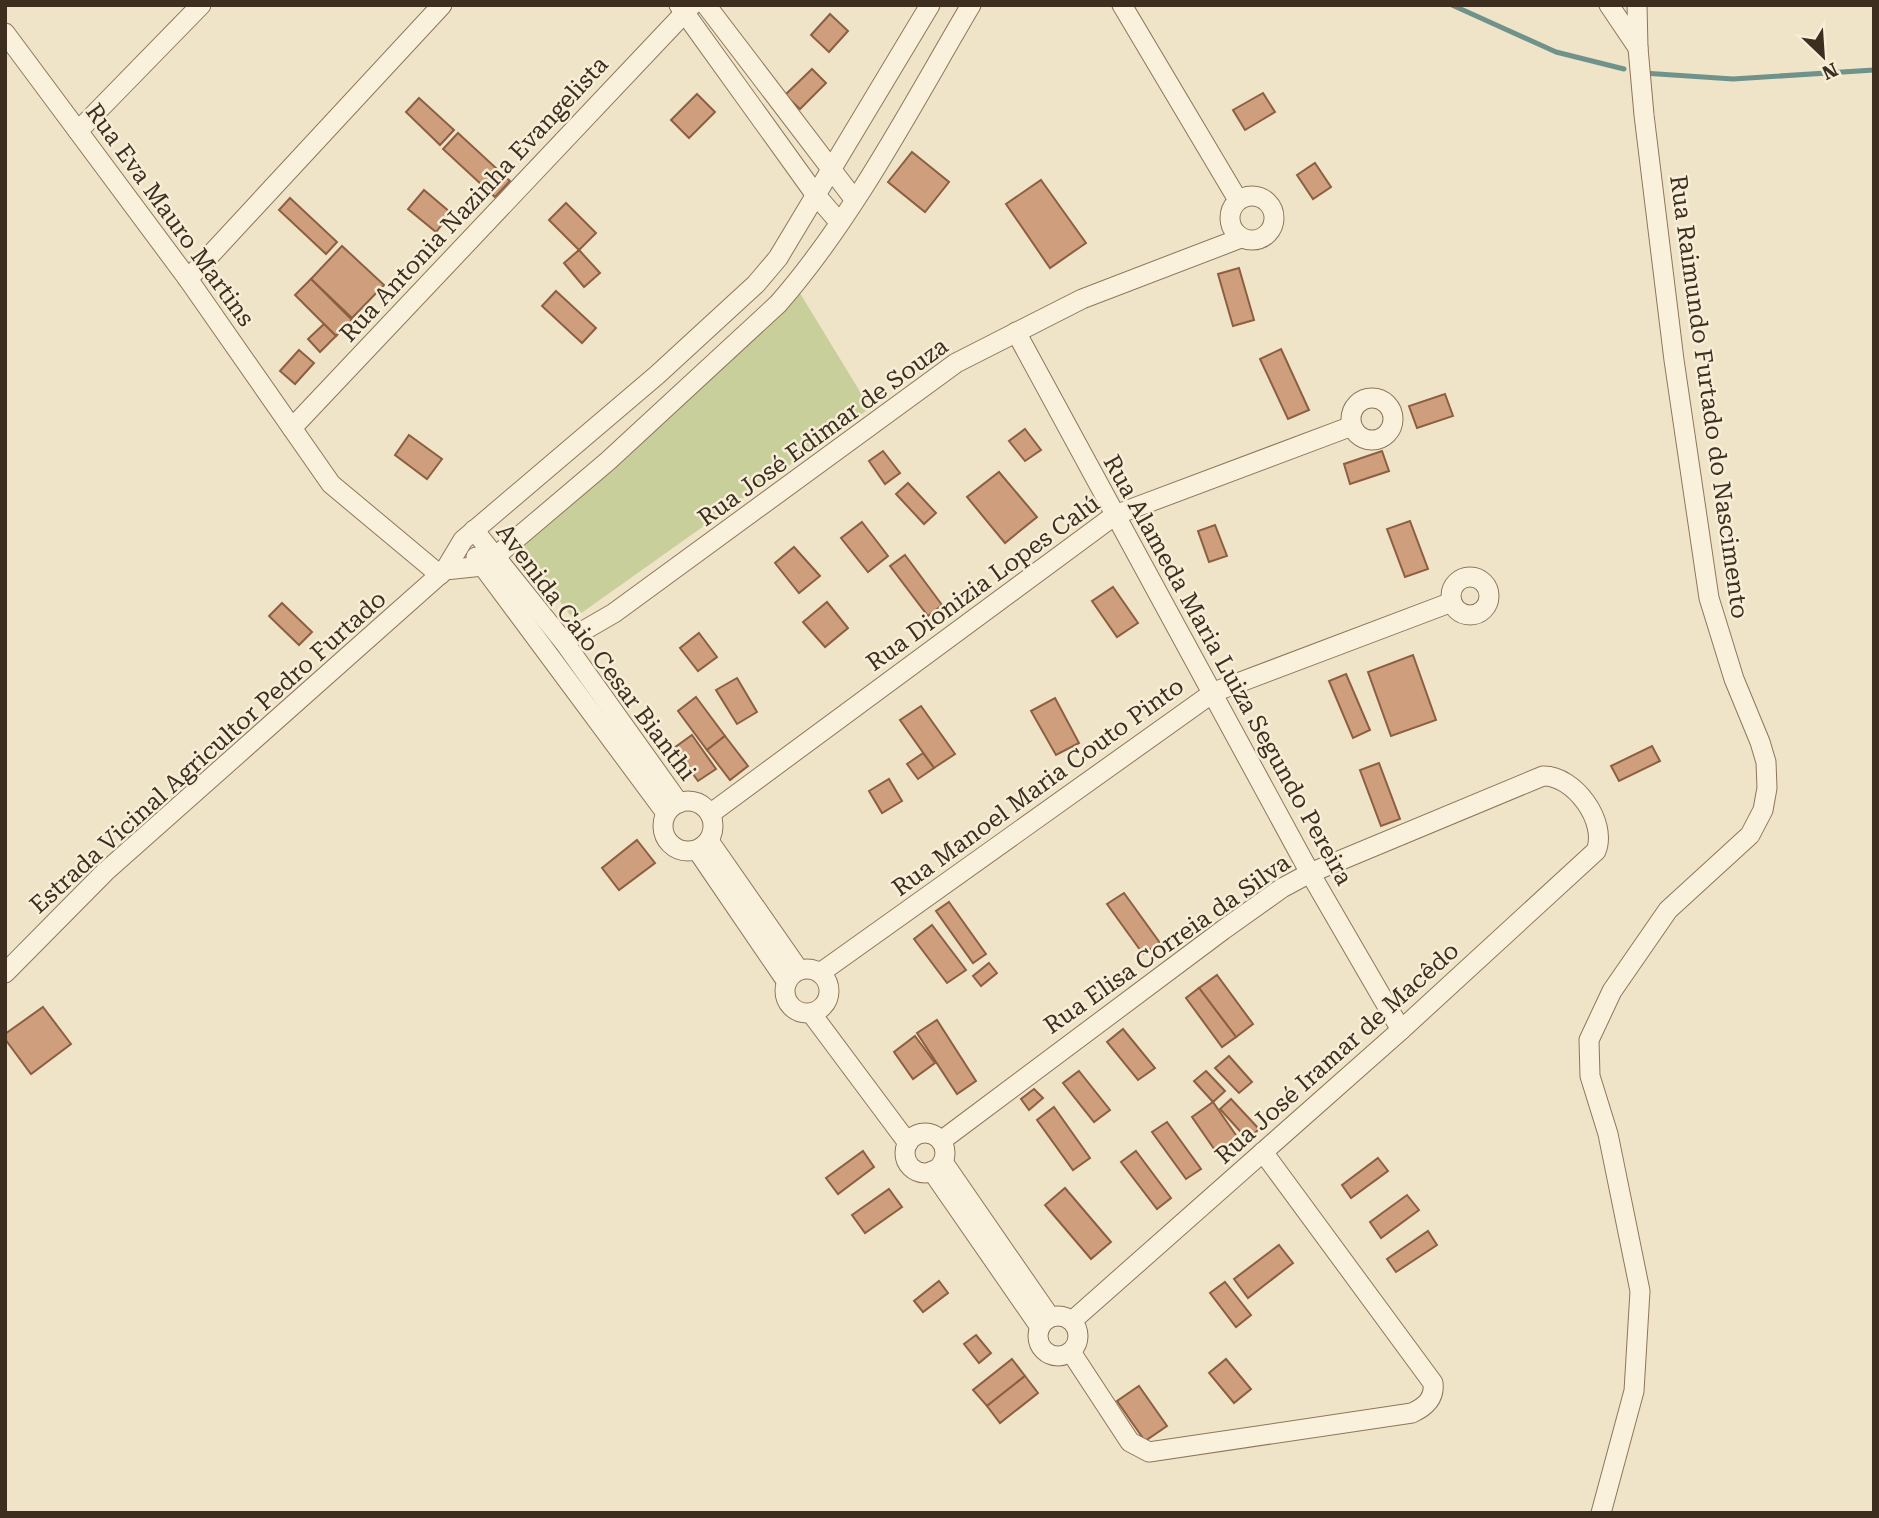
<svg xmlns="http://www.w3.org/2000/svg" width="1879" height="1518" font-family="'Roboto Serif',serif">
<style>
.park{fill:#c9cf9b}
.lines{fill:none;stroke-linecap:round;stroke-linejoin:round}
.stream{stroke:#6f938a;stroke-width:5}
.building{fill:#cf9f7d;stroke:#8d5f41;stroke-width:2}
.minor-casing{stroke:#8d765c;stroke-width:21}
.minor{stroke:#faf1dc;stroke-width:19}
.labels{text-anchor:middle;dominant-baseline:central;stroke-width:5;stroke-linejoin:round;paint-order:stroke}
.street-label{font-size:24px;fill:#3d2e20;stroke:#f7eed8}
</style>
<rect width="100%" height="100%" fill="#f0e4c8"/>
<!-- park -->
<polygon class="park" points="795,285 870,408 573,619 515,541"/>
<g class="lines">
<!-- stream -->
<g class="stream">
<polyline points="1452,5 1556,52 1624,69"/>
<polyline points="1643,73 1733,79 1874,70"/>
</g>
</g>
<!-- building -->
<g class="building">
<polygon points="830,14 848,31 829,52 811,35"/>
<polygon points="812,69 826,83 800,109 785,95"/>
<polygon points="1263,93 1275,112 1245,130 1233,110"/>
<polygon points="697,94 715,112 689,138 671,120"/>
<polygon points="419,98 454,130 440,145 406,112"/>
<polygon points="458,133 510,181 495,197 443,149"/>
<polygon points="912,152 949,182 925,212 888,182"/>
<polygon points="1315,163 1331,187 1313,199 1297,175"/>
<polygon points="1041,180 1086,243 1050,268 1006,204"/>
<polygon points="424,190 451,213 436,232 408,209"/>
<polygon points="290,198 337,242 326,254 279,210"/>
<polygon points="566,203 596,233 579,250 549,220"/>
<polygon points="342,246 384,285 352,318 311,279"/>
<polygon points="579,250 600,273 584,287 564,263"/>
<polygon points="1239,268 1254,320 1233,326 1218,274"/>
<polygon points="311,279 352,320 336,336 295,295"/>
<polygon points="556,291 596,328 582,343 542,306"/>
<polygon points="324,324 336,336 320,352 308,339"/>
<polygon points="1281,349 1309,410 1288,419 1260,359"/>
<polygon points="299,350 314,363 295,384 280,371"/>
<polygon points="1445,394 1453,416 1417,428 1409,406"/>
<polygon points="1025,429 1041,450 1025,461 1009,441"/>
<polygon points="409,435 442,459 427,479 395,455"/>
<polygon points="883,451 900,473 885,484 869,461"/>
<polygon points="1382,451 1389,471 1350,484 1344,464"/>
<polygon points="999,472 1037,517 1005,543 967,497"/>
<polygon points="908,483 936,513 924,524 896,494"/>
<polygon points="1410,521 1428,569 1405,577 1387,529"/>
<polygon points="862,522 888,556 868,572 841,538"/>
<polygon points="1215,525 1227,556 1209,562 1198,531"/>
<polygon points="794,547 820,576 799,593 775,563"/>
<polygon points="905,555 942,605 928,616 890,566"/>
<polygon points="1113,587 1138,623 1117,637 1092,601"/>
<polygon points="827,602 848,628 825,647 803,622"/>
<polygon points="282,603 312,632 299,645 269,616"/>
<polygon points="699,633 717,657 698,671 680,648"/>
<polygon points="1413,655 1436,720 1391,736 1368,672"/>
<polygon points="1346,674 1370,730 1353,738 1329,681"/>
<polygon points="737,678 757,712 737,724 716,690"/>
<polygon points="696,697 725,736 707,750 678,711"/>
<polygon points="1055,698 1079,743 1056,755 1031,711"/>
<polygon points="921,706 955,754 934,768 900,720"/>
<polygon points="692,735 716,769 698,781 674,748"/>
<polygon points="725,736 748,766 730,780 707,750"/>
<polygon points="1652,746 1660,761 1619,781 1611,766"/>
<polygon points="923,753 934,768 918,779 907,764"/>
<polygon points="1379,763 1400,819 1381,826 1360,770"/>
<polygon points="889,779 902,801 882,813 869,791"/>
<polygon points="637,840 655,863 619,890 602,868"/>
<polygon points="1124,893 1160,943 1143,954 1107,904"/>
<polygon points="949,902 986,954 973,963 936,911"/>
<polygon points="932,925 966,970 947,983 914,939"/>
<polygon points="989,963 997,973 981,986 973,976"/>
<polygon points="1217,975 1253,1024 1236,1037 1199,988"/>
<polygon points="1199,988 1236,1037 1222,1047 1186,998"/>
<polygon points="43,1007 71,1044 31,1074 5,1039 5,1034"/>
<polygon points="937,1020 976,1081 957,1094 917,1033"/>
<polygon points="1123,1029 1155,1068 1138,1080 1107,1042"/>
<polygon points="915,1036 935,1063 913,1079 894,1052"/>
<polygon points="1229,1056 1252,1082 1239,1093 1215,1068"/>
<polygon points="1079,1071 1110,1110 1094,1122 1063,1083"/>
<polygon points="1206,1071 1225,1091 1213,1102 1194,1081"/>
<polygon points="1034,1089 1043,1098 1029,1110 1021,1099"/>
<polygon points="1231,1099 1259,1129 1248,1140 1220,1109"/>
<polygon points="1213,1102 1240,1141 1219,1156 1192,1117"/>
<polygon points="1054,1107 1090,1158 1073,1170 1037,1120"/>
<polygon points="1167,1122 1201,1169 1186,1179 1152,1132"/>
<polygon points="863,1151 874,1167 838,1194 826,1178"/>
<polygon points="1136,1151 1171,1198 1157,1209 1121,1162"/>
<polygon points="1378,1158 1388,1171 1351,1198 1342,1185"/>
<polygon points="1065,1188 1111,1242 1091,1259 1045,1205"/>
<polygon points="889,1189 902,1207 865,1233 852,1215"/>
<polygon points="1407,1195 1419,1210 1381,1238 1370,1222"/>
<polygon points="1428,1231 1437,1245 1396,1272 1387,1259"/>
<polygon points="1279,1245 1293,1263 1248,1298 1234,1279"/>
<polygon points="939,1281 948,1293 923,1312 914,1301"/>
<polygon points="1225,1282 1251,1315 1236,1327 1210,1293"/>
<polygon points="976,1335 991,1353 979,1363 964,1344"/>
<polygon points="1012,1359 1025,1376 987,1406 973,1390"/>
<polygon points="1226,1359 1251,1389 1234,1403 1209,1373"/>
<polygon points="1025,1376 1038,1393 1000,1423 987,1406"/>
<polygon points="1139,1386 1167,1426 1145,1441 1117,1401"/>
</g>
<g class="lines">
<defs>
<g id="minor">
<polyline points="679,5 815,194 839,222"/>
<polyline points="706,5 854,199"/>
<polyline points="1122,5 1238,200"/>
<polyline points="1609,5 1638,48"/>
<polyline points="5,33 188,279 331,484 440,575"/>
<polyline points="78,131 201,5"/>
<circle cx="1252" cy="218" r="22"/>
<polyline points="188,279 442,5"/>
<polyline points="1016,332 1310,873 1401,1030"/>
<circle cx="1372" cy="419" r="21"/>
<polyline points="292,428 692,5"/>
<polyline points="474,530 564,642 679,803"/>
<polyline points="476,557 666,813"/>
<path d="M445,570L483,566L496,556L608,461L778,304C854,217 912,105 971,5"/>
<circle cx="1470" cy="596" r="19"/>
<polyline points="564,642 614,613 956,363 1082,299 1241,238"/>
<circle cx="688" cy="826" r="25"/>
<polyline points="710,814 1115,515 1352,426"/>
<polyline points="709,841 799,970"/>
<polyline points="697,850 787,982"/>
<circle cx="807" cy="991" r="22"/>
<polyline points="5,973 105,872 445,570 463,540 657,375 756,284 778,258 930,5"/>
<polyline points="820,973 1214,692 1452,602"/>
<polyline points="811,1013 908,1143"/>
<circle cx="925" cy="1153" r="20"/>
<path d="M941,1141L1223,930L1282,888L1310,873L1543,776C1574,775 1608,822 1596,851L1401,1030L1072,1321"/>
<polyline points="943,1162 1050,1317"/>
<polyline points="932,1171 1040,1327"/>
<circle cx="1058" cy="1336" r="20"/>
<path d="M1071,1352L1130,1442L1149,1452L1412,1413C1425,1407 1435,1399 1433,1383L1263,1152"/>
<polyline points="1601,1513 1634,1391 1640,1291 1608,1134 1590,1076 1589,1040 1612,991 1668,910 1750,835 1763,810 1767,788 1766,762 1760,742 1734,679 1709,598 1674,360 1644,115 1638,48 1637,5"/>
</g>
</defs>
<!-- minor casing -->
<use href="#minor" class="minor-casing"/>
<!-- minor -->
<use href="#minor" class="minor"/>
</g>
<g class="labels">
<!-- street labels -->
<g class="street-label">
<text transform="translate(474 199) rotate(-47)">Rua Antonia Nazinha Evangelista</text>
<text transform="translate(170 215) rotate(54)">Rua Eva Mauro Martins</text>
<text transform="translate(1709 397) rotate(82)">Rua Raimundo Furtado do Nascimento</text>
<text transform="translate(823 432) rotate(-36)">Rua José Edimar de Souza</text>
<text transform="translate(983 583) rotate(-36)">Rua Dionizia Lopes Calú</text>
<text transform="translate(596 652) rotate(53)">Avenida Caio Cesar Bianthi</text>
<text transform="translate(1228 670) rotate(61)">Rua Alameda Maria Luiza Segundo Pereira</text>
<text transform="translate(208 752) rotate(-42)">Estrada Vicinal Agricultor Pedro Furtado</text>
<text transform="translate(1038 787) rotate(-36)">Rua Manoel Maria Couto Pinto</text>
<text transform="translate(1167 944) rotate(-35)">Rua Elisa Correia da Silva</text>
<text transform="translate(1337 1053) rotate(-42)">Rua José Iramar de Macêdo</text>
</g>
</g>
<!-- border -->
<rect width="1879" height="1518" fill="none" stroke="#3d2e20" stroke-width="14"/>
<!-- north arrow -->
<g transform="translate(1823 56) rotate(155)" stroke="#f7eed8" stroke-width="5" paint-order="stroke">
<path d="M0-5L12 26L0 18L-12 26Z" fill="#3d2e20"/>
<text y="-10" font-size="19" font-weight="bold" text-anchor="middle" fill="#3d2e20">N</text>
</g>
</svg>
